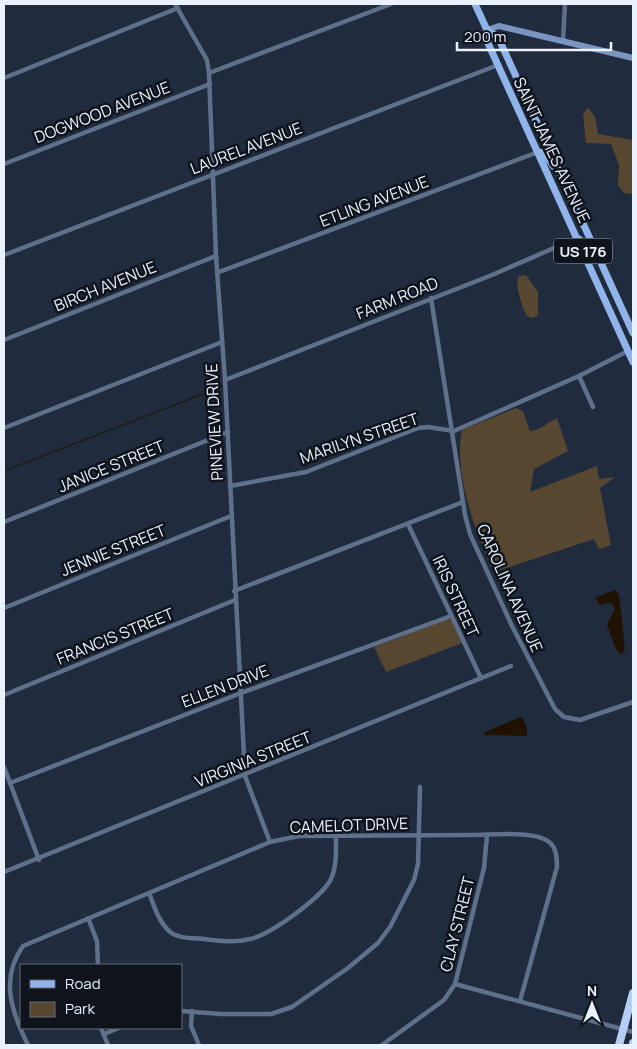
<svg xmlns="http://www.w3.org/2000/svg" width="637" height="1049" font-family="Manrope,sans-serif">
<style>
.green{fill:#574730}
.water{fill:#201200}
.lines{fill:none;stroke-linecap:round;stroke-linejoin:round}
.stream{stroke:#201200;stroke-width:1}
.street{stroke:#5e708a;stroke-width:4.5}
.secondary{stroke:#7a96c0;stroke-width:6}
.primary{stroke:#90b4ea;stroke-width:7}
.highway{stroke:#b4cef5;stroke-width:8}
.labels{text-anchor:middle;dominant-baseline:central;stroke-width:5;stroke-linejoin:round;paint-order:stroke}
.shield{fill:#0f141c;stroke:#a8afba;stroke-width:1}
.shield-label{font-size:15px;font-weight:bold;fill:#e9f2fe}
.street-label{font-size:16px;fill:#e9f2fe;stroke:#0f141c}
</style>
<rect width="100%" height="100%" fill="#202c3e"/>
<!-- green -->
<g class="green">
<polygon points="588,107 595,117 598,134 633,140 633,194 624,193 618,185 619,165 611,144 586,143 583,115"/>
<path d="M526,275L538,292V315L533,318L527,316C522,307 514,285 519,276Z"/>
<path d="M516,408L523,411L530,431C538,431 549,422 557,418L568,451L534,469L530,492L597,466L599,479L615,477L600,488L611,545L599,549L594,539L494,572C476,534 453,473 462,430Z"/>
<polygon points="448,619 451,620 462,643 386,672 374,647"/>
</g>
<!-- water -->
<g class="water">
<polygon points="614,590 619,594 625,649 621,655 616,649 607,625 615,608 611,603 600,605 595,598"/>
<polygon points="520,717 523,718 527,729 527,736 484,735 485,732"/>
</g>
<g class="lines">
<!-- stream -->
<polyline class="stream" points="4,471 221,387"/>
<!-- street -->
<g class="street">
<polyline points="175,4 207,60 209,73 216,256 225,380 245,776 270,842"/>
<polyline points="563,40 565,4"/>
<polyline points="209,73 391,4"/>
<polyline points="4,78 178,8"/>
<polyline points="4,164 210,84"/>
<polyline points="4,255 498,65"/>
<polyline points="219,272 538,152"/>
<polyline points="431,298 465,515 470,534 512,626 555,709 564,717 580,720 633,702"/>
<polyline points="4,340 216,256"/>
<polyline points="579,376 593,407"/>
<polyline points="225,380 492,275 577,238"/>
<polyline points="4,428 222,342"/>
<polyline points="230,486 306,472 418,428 428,427 454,431 579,376 628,351"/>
<polyline points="4,522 228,432"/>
<polyline points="408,524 481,678"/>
<polyline points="234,591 463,502"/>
<polyline points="4,608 231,516"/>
<polyline points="4,695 235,600"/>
<polyline points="4,767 39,860"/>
<polyline points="10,783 241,693 451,616"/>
<polyline points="4,872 511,666"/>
<path d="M149,893C154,906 158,920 168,930C176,939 193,938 204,939C219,941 235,943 250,939C270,935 319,899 330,881C337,868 336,851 336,836"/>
<polyline points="88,918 97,941 98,965"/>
<polyline points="455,984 633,1032"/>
<polyline points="181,1011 221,1014 271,1014 292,1007 348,968 378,943 390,927 414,880 418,864 420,787"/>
<polyline points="192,1011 191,1026 199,1045"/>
<polyline points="101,1028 108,1045"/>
<polyline points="104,1034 119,1028"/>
<path d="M28,1045C11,1011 0,978 23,946L270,842L299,836C357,836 414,835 471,835C490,835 527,831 544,839C556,844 557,855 557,867L520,1001"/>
<polyline points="382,1045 444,1000 455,984 484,868 487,835"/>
</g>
<!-- secondary -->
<polyline class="secondary" points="487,30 499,26 633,58"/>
<!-- primary -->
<g class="primary">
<polyline points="475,4 487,30 487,41 506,83 633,362"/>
<polyline points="487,30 498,37 633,333"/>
<polyline points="538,152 544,153 553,166"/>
<path d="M577,238C587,242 588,256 598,258"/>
</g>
<!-- highway -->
<g class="highway">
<polyline points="619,1045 633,993"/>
<polyline points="633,1045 633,1043"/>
</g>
</g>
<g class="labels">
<!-- shield labels -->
<rect class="shield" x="554" y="238.5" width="58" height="25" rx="4"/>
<g class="shield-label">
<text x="583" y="251">US 176</text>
</g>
<!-- street labels -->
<g class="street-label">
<text transform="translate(102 112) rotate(-21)">DOGWOOD AVENUE</text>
<text transform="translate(246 148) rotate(-21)">LAUREL AVENUE</text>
<text transform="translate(552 150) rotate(65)">SAINT JAMES AVENUE</text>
<text transform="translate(374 201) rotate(-21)">ETLING AVENUE</text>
<text transform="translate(105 286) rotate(-22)">BIRCH AVENUE</text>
<text transform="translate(397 298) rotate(-22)">FARM ROAD</text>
<text transform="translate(214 422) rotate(-93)">PINEVIEW DRIVE</text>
<text transform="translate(359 438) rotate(-19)">MARILYN STREET</text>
<text transform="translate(111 466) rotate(-22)">JANICE STREET</text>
<text transform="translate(113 550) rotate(-22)">JENNIE STREET</text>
<text transform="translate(510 588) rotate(66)">CAROLINA AVENUE</text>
<text transform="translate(456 596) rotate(65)">IRIS STREET</text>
<text transform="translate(115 636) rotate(-22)">FRANCIS STREET</text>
<text transform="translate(225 686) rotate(-21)">ELLEN DRIVE</text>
<text transform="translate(253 759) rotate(-22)">VIRGINIA STREET</text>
<text transform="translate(349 825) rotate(-2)">CAMELOT DRIVE</text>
<text transform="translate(457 924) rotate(-76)">CLAY STREET</text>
</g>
</g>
<!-- border -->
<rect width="637" height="1049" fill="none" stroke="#e9f2fe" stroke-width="10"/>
<!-- legend -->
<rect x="20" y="964" width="162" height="65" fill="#0f141c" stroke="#666d76"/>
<rect x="30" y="980" width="25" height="8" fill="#90b4ea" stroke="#666d76"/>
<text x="65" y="989" font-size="15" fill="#e9f2fe">Road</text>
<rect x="30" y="1002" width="25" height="15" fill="#574730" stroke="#666d76"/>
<text x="65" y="1014" font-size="15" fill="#e9f2fe">Park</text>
<!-- north arrow -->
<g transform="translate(592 1004)" stroke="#0f141c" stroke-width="4" paint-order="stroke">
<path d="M0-4L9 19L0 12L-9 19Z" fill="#e9f2fe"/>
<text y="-8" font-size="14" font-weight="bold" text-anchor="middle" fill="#e9f2fe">N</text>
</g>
<!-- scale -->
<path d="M457 42v8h154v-8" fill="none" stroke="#e9f2fe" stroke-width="2.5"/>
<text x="464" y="42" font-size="15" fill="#e9f2fe" stroke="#0f141c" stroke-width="4" paint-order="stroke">200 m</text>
</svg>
